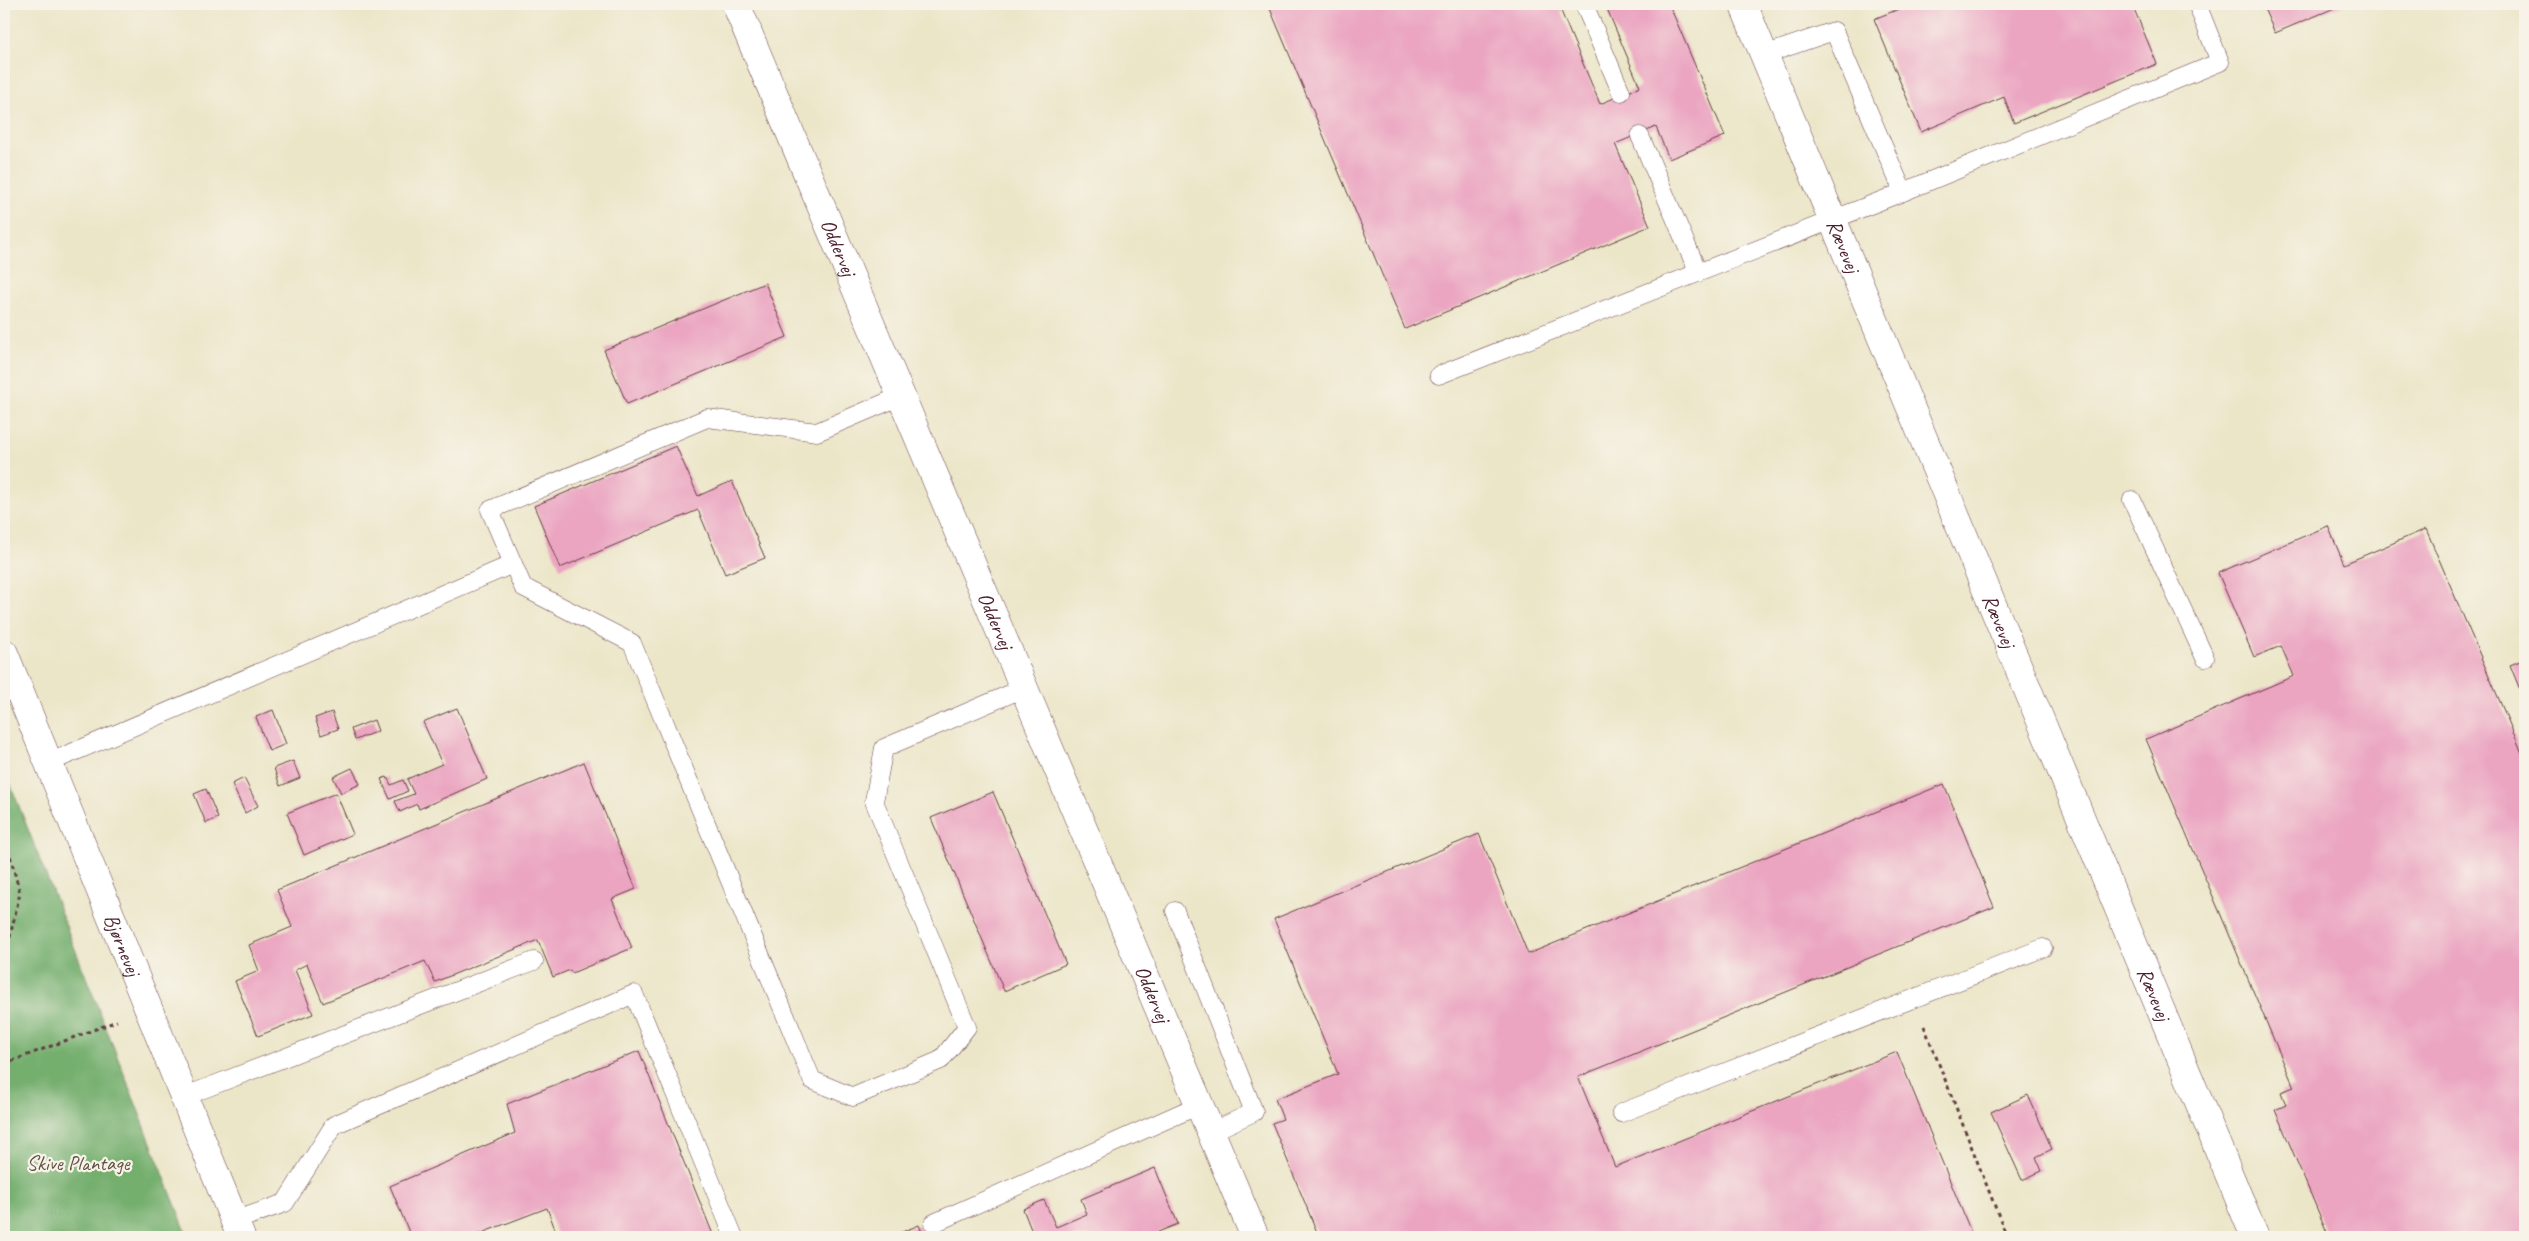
<svg xmlns="http://www.w3.org/2000/svg" width="2529" height="1241" font-family="Caveat,sans-serif">
<style>
.forest{fill:#74af6e;stroke:#5f674c}
.building{fill:#eba5c1}
.lines{fill:none;stroke-linecap:round;stroke-linejoin:round}
.service-casing{stroke:#623d43;stroke-width:19}
.minor-casing{stroke:#623d43;stroke-width:29}
.path{stroke:#623d43;stroke-width:3;stroke-dasharray:4 4;stroke-linecap:butt}
.service{stroke:#fff;stroke-width:18}
.minor{stroke:#fff;stroke-width:28}
.labels{text-anchor:middle;dominant-baseline:central;stroke-width:4.5;stroke-linejoin:round;paint-order:stroke}
.street-label{font-size:21px;fill:#4a1f2b;stroke:#f7f3e8}
.park-label{font-size:21px;fill:#5f5344;stroke:#f7f3e8}
</style>
<rect width="100%" height="100%" fill="#f7f3e8"/>
<filter id="ink" filterUnits="userSpaceOnUse"><feTurbulence type="fractalNoise" baseFrequency=".02" numOctaves="2"/><feDisplacementMap in="SourceGraphic" scale="10" xChannelSelector="R" yChannelSelector="G"/><feConvolveMatrix kernelMatrix="1 2 1 2 8 2 1 2 1" color-interpolation-filters="sRGB"/></filter>
<filter id="wash" filterUnits="userSpaceOnUse"><feTurbulence type="fractalNoise" baseFrequency=".0096" numOctaves="4" result="noise"/><feDisplacementMap in="SourceGraphic" scale="20" xChannelSelector="R" yChannelSelector="G"/><feGaussianBlur stdDeviation="1.12" result="paint"/><feColorMatrix in="noise" values="0 0 0 0 0 0 0 0 0 0 0 0 0 0 0 0 0 1.4 0 .05"/><feComposite in="paint" operator="in"/></filter>
<g filter="url(#wash)">
<rect width="100%" height="100%" fill="#ece6c9"/>
<!-- forest -->
<polygon class="forest" points="4,768 188,1237 4,1237"/>
<g id="blocks">
<!-- building -->
<g class="building">
<polygon points="1268,4 1558,4 1600,104 1640,87 1605,4 1669,4 1725,136 1669,159 1656,127 1615,144 1650,226 1405,329"/>
<polygon points="1911,4 2132,4 2157,64 2014,123 2004,97 1921,132 1874,19"/>
<polygon points="2262,4 2344,4 2275,33"/>
<polygon points="765,283 787,337 627,404 604,350"/>
<polygon points="676,446 698,496 732,481 765,558 725,574 698,510 560,568 534,506"/>
<polygon points="2328,526 2344,564 2426,529 2525,760 2525,1237 2329,1237 2275,1110 2286,1105 2281,1092 2294,1087 2146,739 2294,676 2281,646 2254,657 2218,573"/>
<polygon points="2525,659 2525,702 2510,665"/>
<polygon points="457,708 487,779 419,809 417,804 400,812 395,801 414,794 407,779 442,764 423,722"/>
<polygon points="273,710 286,744 269,751 256,717"/>
<polygon points="332,712 338,729 321,735 315,718"/>
<polygon points="374,720 378,731 355,740 351,729"/>
<polygon points="293,761 300,778 280,786 274,768"/>
<polygon points="584,762 636,889 612,899 632,948 572,973 570,970 553,977 538,940 435,982 425,961 323,1003 307,964 295,970 313,1014 258,1036 235,981 259,971 249,945 292,927 277,890"/>
<polygon points="352,768 360,784 341,793 333,777"/>
<polygon points="387,777 391,785 403,780 408,791 390,799 381,779"/>
<polygon points="244,778 258,806 245,813 232,784"/>
<polygon points="1944,784 1994,907 1578,1077 1615,1167 1897,1052 1973,1237 1319,1237 1272,1123 1283,1119 1275,1099 1338,1074 1274,919 1479,834 1528,954"/>
<polygon points="206,789 218,818 206,823 194,794"/>
<polygon points="993,792 1066,964 1004,991 931,818"/>
<polygon points="336,793 353,834 304,855 287,813"/>
<polygon points="639,1051 714,1237 558,1237 547,1208 471,1237 411,1237 390,1186 515,1133 507,1104"/>
<polygon points="2028,1095 2052,1149 2036,1157 2042,1171 2022,1180 1991,1112"/>
<polygon points="1155,1168 1178,1224 1158,1232 1161,1237 1034,1237 1023,1209 1044,1200 1056,1227 1087,1214 1081,1199"/>
<polygon points="919,1225 924,1237 890,1237"/>
</g>
</g>
</g>
<g filter="url(#ink)">
<use href="#blocks" fill-opacity="0" stroke="#623d43" stroke-width="1"/>
<g class="lines">
<defs>
<g id="service">
<polyline points="1584,4 1621,92"/>
<polyline points="1640,136 1698,272"/>
<polyline points="1903,192 2220,62 2197,4"/>
<polyline points="1439,375 1903,192 1834,31 1764,55"/>
<polyline points="901,396 817,432 707,418 490,510 523,587 632,643 812,1080 853,1097 941,1060 967,1027 874,801 884,748 1024,688"/>
<polyline points="2132,500 2205,658"/>
<polyline points="48,763 513,564"/>
<polyline points="1175,911 1254,1112 1211,1132"/>
<polyline points="183,1097 534,961"/>
<polyline points="1621,1113 2043,948"/>
<polyline points="234,1221 285,1203 334,1125 634,994 734,1237"/>
<polyline points="934,1223 1199,1105"/>
</g>
<g id="minor">
<path id="s1" d="M736,4L1255,1237"/>
<path id="s2" d="M1743,4L2255,1237"/>
<path id="s3" d="M4,653L241,1237"/>
</g>
</defs>
<!-- service casing -->
<use href="#service" class="service-casing"/>
<!-- minor casing -->
<use href="#minor" class="minor-casing"/>
<!-- path -->
<g class="path">
<polyline points="4,833 20,893 9,941 4,947"/>
<polyline points="1924,1026 2007,1237"/>
<polyline points="4,1064 117,1021"/>
</g>
<!-- service -->
<use href="#service" class="service"/>
<!-- minor -->
<use href="#minor" class="minor"/>
</g>
</g>
<g class="labels">
<!-- street labels -->
<g class="street-label">
<text stroke="none"><textPath href="#s2" startOffset="262">Rævevej</textPath></text>
<text stroke="none"><textPath href="#s1" startOffset="264">Oddervej</textPath></text>
<text stroke="none"><textPath href="#s1" startOffset="669">Oddervej</textPath></text>
<text stroke="none"><textPath href="#s2" startOffset="668">Rævevej</textPath></text>
<text stroke="none"><textPath href="#s3" startOffset="315">Bjørnevej</textPath></text>
<text stroke="none"><textPath href="#s1" startOffset="1074">Oddervej</textPath></text>
<text stroke="none"><textPath href="#s2" startOffset="1072">Rævevej</textPath></text>
</g>
<!-- park labels -->
<g class="park-label">
<text x="78" y="1163">Skive Plantage</text>
</g>
</g>
<!-- margin -->
<rect width="2529" height="1241" fill="none" stroke="#f7f3e8" stroke-width="20"/>
</svg>
